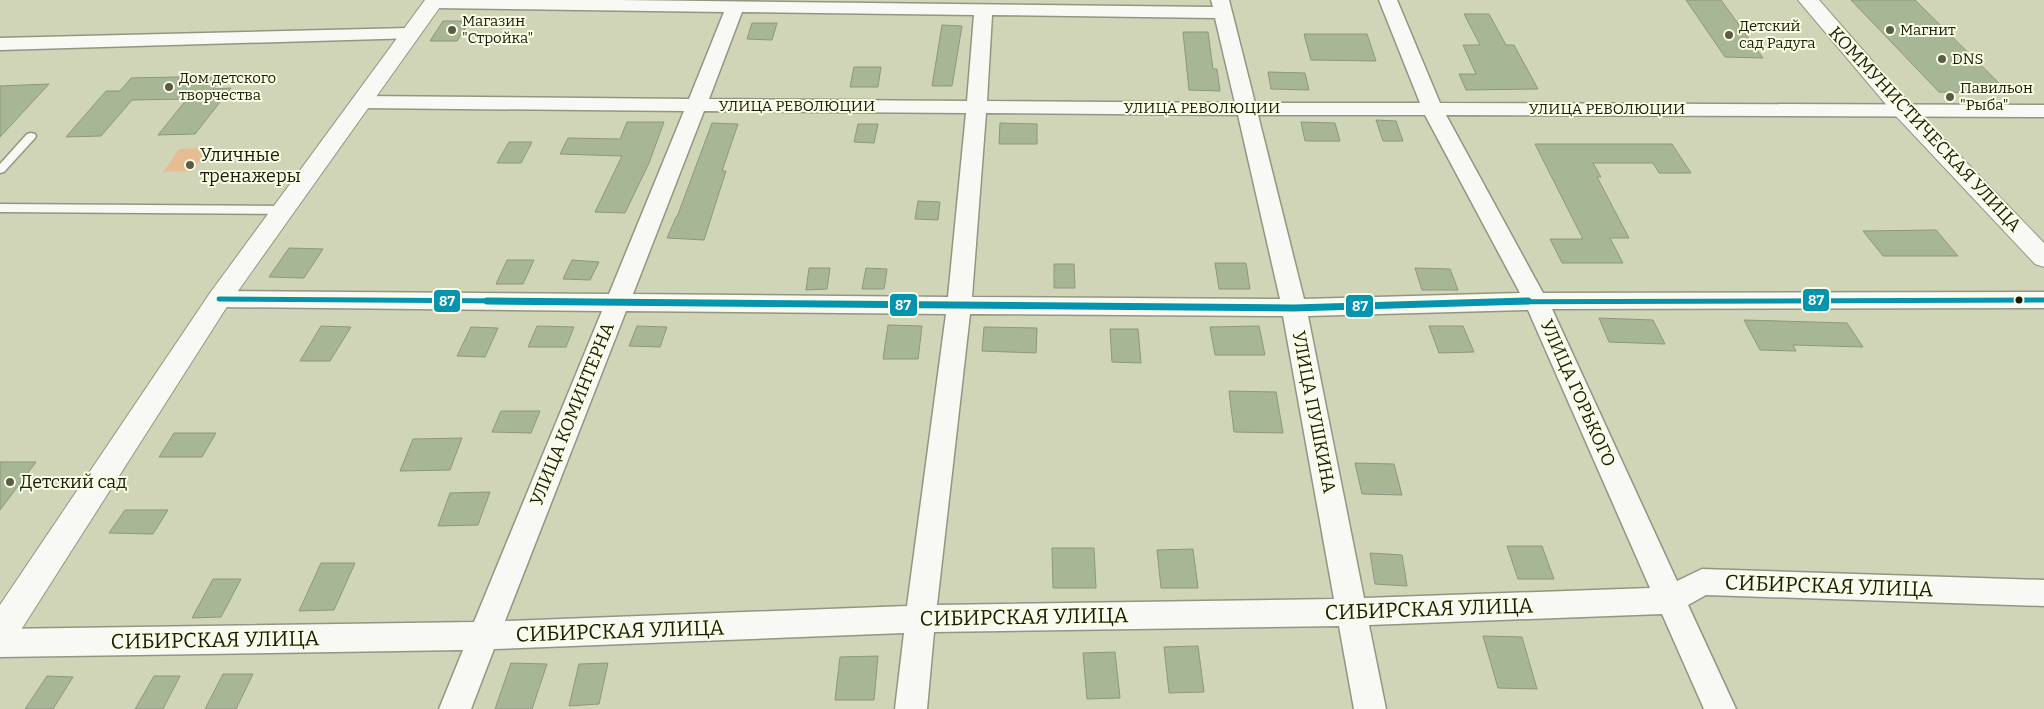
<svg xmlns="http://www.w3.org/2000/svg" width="2044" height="709" font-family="Bitter,serif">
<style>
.green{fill:#e6bd93}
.building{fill:#a7b795;stroke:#8e9680}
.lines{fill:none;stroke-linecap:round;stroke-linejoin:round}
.service-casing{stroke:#929680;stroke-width:3}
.minor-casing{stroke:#929680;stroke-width:3}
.tertiary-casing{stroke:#929680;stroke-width:2}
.service{fill:#f8f9f4;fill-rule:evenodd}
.minor{fill:#f8f9f4;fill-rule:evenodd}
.tertiary{fill:#f8f9f4;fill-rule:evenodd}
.bus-1-far1-casing{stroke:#faffe5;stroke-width:8}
.bus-1-casing{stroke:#faffe5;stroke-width:11}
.bus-1-far1{stroke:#0494b0;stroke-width:5}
.bus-1{stroke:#0494b0;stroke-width:7}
.poi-dot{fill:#5a5d46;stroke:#faffe5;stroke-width:2}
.bus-dot{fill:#1a1d09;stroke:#faffe5;stroke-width:2}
.labels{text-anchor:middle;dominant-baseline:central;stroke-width:4;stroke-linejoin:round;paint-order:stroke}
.far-poi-label{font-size:15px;fill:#1a1d09;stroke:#faffe5;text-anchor:start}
.far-street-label{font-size:15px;fill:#1a1d09;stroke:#faffe5}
.street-label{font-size:18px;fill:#1a1d09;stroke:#faffe5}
.poi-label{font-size:18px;fill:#1a1d09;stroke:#faffe5;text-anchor:start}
.near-street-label{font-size:21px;fill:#1a1d09;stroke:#faffe5}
.line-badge{stroke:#faffe5;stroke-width:2}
.badge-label{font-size:14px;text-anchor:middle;font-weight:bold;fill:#fff}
</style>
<rect width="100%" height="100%" fill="#d0d5b8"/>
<!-- green -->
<polygon class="green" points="208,148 193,171 163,172 179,149"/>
<!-- building -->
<g class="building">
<polygon points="1686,0 1721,0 1763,58 1725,57"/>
<polygon points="1851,0 1915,0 2010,94 1939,92"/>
<polygon points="1464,14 1489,14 1506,45 1514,45 1538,89 1466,90 1459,74 1476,74 1463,45 1480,45"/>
<polygon points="443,21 470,21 457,41 430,41"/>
<polygon points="752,23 777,23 772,40 747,39"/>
<polygon points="942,25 962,26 952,86 932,86"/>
<polygon points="1183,32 1208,32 1213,69 1217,69 1220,91 1189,90"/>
<polygon points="1304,34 1367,34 1376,61 1311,60"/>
<polygon points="854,67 881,67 878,87 850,87"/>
<polygon points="1268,72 1305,73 1309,90 1271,89"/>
<polygon points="222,76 213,89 231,88 195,134 158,135 187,99 132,100 101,136 66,137 106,91 120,91 131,78"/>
<polygon points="49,84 0,137 0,86"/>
<polygon points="1376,120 1396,121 1403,141 1383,141"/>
<polygon points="627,122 664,122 649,163 625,213 595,212 622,156 560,154 568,138 620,139"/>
<polygon points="1301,122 1335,123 1340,141 1305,141"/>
<polygon points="712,123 738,124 722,171 726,171 704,240 667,238 676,217 677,217"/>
<polygon points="1000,123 1037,124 1037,144 999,144"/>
<polygon points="858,124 878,124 874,143 854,142"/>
<polygon points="509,142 532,142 521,163 497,163"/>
<polygon points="1535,144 1672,144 1691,173 1659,173 1653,163 1593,163 1601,177 1597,177 1629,238 1610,238 1623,263 1562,263 1550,239 1583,239"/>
<polygon points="918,201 940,202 938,220 915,219"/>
<polygon points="1936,230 1958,256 1883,256 1863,231"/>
<polygon points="289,248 323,249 304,278 269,277"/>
<polygon points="507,260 534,260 523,284 496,284"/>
<polygon points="572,260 599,262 590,280 563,279"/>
<polygon points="1215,263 1246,263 1250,289 1219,289"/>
<polygon points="1054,264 1074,264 1075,288 1054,288"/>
<polygon points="809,268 830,268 827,289 806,290"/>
<polygon points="866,268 887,269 884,289 862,289"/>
<polygon points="1415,268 1450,269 1458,290 1422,290"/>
<polygon points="1599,318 1653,320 1665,344 1609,342"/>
<polygon points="1744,320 1847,323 1863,347 1793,345 1796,351 1760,350"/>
<polygon points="888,325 922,326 918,359 883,359"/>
<polygon points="321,326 351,327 330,361 300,361"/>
<polygon points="537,326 574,327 566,347 528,347"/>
<polygon points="637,326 667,327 660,347 629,346"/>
<polygon points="1259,326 1265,355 1215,355 1210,327"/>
<polygon points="1429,326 1463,326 1474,352 1439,353"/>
<polygon points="471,327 498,328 485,357 457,356"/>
<polygon points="984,327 1037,328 1036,353 982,351"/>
<polygon points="1110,329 1138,329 1141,363 1112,362"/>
<polygon points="1229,391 1276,392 1283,433 1234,432"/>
<polygon points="501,411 540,411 531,433 492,432"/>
<polygon points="174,433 216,433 202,457 159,457"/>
<polygon points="462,438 450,470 400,471 413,439"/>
<polygon points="0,462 36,462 0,510"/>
<polygon points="1355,463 1394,464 1402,495 1362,494"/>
<polygon points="490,492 478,525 438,526 450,493"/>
<polygon points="125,510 168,510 153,534 109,533"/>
<polygon points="1507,546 1542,546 1554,579 1518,579"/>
<polygon points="1052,548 1094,548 1096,588 1053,588"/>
<polygon points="1193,549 1198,588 1161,588 1157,550"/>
<polygon points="1370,553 1402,555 1407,586 1375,584"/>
<polygon points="321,563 355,563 334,610 299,611"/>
<polygon points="213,579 241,579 221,617 192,618"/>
<polygon points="1483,636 1522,637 1537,689 1498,688"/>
<polygon points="1198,646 1204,692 1169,693 1164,647"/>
<polygon points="1115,652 1120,698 1087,699 1083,653"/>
<polygon points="878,656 874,700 835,700 840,657"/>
<polygon points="511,663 547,664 532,709 495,709"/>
<polygon points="608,663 599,704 569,706 579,664"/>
<polygon points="223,674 253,674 236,709 205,709"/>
<polygon points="47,676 73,677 53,709 25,709"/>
<polygon points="154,676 180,676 163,709 135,709"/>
</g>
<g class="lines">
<defs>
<g id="service">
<polygon points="31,133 35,134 36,136 35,138 4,172 0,173 0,164 27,134"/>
<polygon points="0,204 285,206 291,210 285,214 0,212"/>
</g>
<g id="minor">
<path d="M426,0H619L1213,7L1211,0H1229L1255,103H1420L1379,0H1397L1440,103L2044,105V117L1446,115L1543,293L2044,292V308L1552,309L1677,581L1702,569L2044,580V606L1706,595L1688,605L1736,709H1704L1662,614L1369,625L1386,709H1354L1339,626L934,632L927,709H895L904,633L494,649L471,709H439L463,650L0,657V629L474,622L602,311L219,307L211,305L207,299L211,293L219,291L609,294L684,111L361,108L354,106L351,102L354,98L361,96L689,99L724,12L433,8L427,7L424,3ZM742,12L974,15L967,101L709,99ZM992,15L1215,18L1235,103L987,101ZM704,111L966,113L948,297L633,294ZM986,113L1238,115L1280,299L972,297ZM1258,115H1425L1520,293L1304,299ZM1528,310L1650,588L1364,598L1308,316ZM626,311L946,314L907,606L505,621ZM970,314L1283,316L1334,599L937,605Z"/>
<polygon points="409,28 416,30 418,34 416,38 0,50 0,38"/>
</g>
<g id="tertiary">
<polygon points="425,0 445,0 228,305 12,644 0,648 0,605 210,293"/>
<polygon points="1798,0 1819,0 1911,105 2044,243 2044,267 2035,264 1895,115"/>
</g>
</defs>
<!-- service casing -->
<use href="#service" class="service-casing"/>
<!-- minor casing -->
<use href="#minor" class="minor-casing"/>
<!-- tertiary casing -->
<use href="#tertiary" class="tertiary-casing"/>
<!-- service -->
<use href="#service" class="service"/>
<!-- minor -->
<use href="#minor" class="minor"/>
<!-- tertiary -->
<use href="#tertiary" class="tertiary"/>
<defs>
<g id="bus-1-far1">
<polyline points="219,299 636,302"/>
<polyline points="1484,302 2044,300"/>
</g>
<polyline id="bus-1" points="487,301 1294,308 1528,301"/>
</defs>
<!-- bus-1-far1 casing -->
<use href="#bus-1-far1" class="bus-1-far1-casing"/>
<!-- bus-1 casing -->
<use href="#bus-1" class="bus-1-casing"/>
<!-- bus-1-far1 -->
<use href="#bus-1-far1" class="bus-1-far1"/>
<!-- bus-1 -->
<use href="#bus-1" class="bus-1"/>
</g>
<!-- markers -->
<g class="poi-dot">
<circle cx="452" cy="30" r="5"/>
<circle cx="1890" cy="30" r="5"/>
<circle cx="1729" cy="35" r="5"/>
<circle cx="1942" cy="59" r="5"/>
<circle cx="169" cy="87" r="5"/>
<circle cx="1950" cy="97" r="5"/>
<circle cx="190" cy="165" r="5"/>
<circle cx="10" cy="482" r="5"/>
</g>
<circle class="bus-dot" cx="2019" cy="300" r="4.5"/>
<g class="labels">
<!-- far-poi labels -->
<g class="far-poi-label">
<text x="462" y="21">Магазин<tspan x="462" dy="17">"Стройка"</tspan></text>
<text x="1739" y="26">Детский<tspan x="1739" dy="17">сад Радуга</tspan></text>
<text x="1900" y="30">Магнит</text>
<text x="1952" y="59">DNS</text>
<text x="179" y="78">Дом детского<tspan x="179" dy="17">творчества</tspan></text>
<text x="1960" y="88">Павильон<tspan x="1960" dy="17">"Рыба"</tspan></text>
</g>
<!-- far-street labels -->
<g class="far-street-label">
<text x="797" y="106">УЛИЦА РЕВОЛЮЦИИ</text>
<text x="1202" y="108">УЛИЦА РЕВОЛЮЦИИ</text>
<text x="1607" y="109">УЛИЦА РЕВОЛЮЦИИ</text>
</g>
<!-- street labels -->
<g class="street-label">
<text transform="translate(1925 129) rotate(47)">КОММУНИСТИЧЕСКАЯ УЛИЦА</text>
<text transform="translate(1578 393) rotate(66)">УЛИЦА ГОРЬКОГО</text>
<text transform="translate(1314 412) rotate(79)">УЛИЦА ПУШКИНА</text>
<text transform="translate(572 414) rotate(-68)">УЛИЦА КОМИНТЕРНА</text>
</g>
<!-- poi labels -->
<g class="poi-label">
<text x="200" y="155">Уличные<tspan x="200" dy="21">тренажеры</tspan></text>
<text x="20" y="482">Детский сад</text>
</g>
<!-- near-street labels -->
<g class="near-street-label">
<text transform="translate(1829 586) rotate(2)">СИБИРСКАЯ УЛИЦА</text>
<text transform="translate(1429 609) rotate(-2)">СИБИРСКАЯ УЛИЦА</text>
<text transform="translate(1024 617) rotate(-1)">СИБИРСКАЯ УЛИЦА</text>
<text transform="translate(620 631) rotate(-2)">СИБИРСКАЯ УЛИЦА</text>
<text transform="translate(215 640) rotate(-1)">СИБИРСКАЯ УЛИЦА</text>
</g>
</g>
<g class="line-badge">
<rect x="1802" y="288" width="28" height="24" rx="5" fill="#0494b0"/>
<rect x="433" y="289" width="28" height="24" rx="5" fill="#0494b0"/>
<rect x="889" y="293" width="29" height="24" rx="5" fill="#0494b0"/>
<rect x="1345" y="294" width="29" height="24" rx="5" fill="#0494b0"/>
</g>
<g class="badge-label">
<text x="1816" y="305">87</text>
<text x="447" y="306">87</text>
<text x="903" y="310">87</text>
<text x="1360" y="311">87</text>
</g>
</svg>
